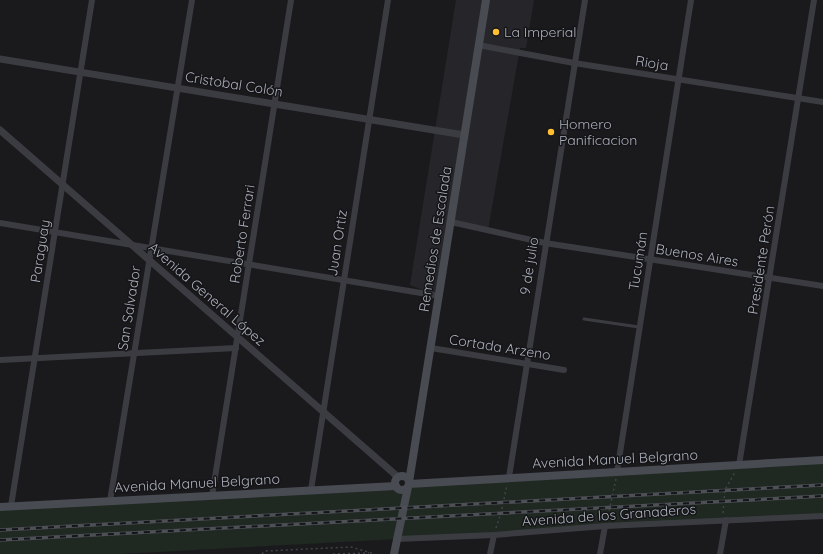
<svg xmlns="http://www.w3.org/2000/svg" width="823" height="554" font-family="Quicksand,sans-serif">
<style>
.built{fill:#26262a}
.green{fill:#1f2821}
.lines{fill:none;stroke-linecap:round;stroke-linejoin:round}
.path{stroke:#414349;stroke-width:1.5;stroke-dasharray:2 3;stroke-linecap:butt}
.service{stroke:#3b3c42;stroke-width:3}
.minor{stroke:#3b3c42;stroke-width:6}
.tertiary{stroke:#3b3c42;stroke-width:7}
.secondary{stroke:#484b52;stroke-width:8}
.rail-casing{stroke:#4d5057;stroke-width:3.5}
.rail{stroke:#151518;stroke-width:2;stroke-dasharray:6;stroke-linecap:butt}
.poi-dot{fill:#ffbf30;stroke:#151518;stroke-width:1.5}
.labels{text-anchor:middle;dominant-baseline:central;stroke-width:3;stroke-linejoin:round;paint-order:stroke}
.poi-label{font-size:14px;fill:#acb1bd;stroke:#151518;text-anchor:start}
.street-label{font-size:14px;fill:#acb1bd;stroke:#151518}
</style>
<rect width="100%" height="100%" fill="#1a1a1d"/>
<!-- built -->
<polygon class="built" points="456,0 534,0 526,48 520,48 488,230 451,222 439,296 410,285"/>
<!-- green -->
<polygon class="green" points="823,460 823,516 121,554 0,554 0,507 396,486"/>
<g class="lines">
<!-- path -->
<g class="path">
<polyline points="723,513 725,490 735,472"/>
<polyline points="607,520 616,479"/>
<polyline points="496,528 501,513 507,485"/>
<polyline points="262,554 265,551 351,547 375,554"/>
<polyline points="333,554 369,553"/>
</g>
<!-- service -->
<polyline class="service" points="584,319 639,327"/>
<!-- minor -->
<g class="minor">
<polyline points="478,45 574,63 823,102"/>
<polyline points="451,222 545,243 823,286"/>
<polyline points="0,223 439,296"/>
<polyline points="431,348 564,370"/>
<polyline points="0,360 236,348"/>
<polyline points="739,465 814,0"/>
<polyline points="617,472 691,0"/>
<polyline points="509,477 585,0"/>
<polyline points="311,490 388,0"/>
<polyline points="212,496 291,0"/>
<polyline points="110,501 192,0"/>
<polyline points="11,506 92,0"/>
<polyline points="397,539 494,535 605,526 823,516"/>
<polyline points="490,554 494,535"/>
<polyline points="600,554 605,526"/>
<polyline points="720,554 726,520"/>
</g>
<!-- tertiary -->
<g class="tertiary">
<polyline points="0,59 464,135"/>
<polyline points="0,130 398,477"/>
</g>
<!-- secondary -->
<g class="secondary">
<circle cx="402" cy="483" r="7"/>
<polyline points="409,482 486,0"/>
<polyline points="409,484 823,460"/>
<polyline points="0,507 396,486"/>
<polyline points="394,554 408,487"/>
</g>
<defs>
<g id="rail">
<polyline points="0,530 823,485"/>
<polyline points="0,540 823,496"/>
</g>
</defs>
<!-- rail casing -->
<use href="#rail" class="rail-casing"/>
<!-- rail -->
<use href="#rail" class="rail"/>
</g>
<!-- markers -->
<g class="poi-dot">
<circle cx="496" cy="32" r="4"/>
<circle cx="551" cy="132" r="4"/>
</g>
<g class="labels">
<!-- poi labels -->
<g class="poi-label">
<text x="504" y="32">La Imperial</text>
<text x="559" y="124">Homero<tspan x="559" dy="16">Panificacion</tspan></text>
</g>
<!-- street labels -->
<g class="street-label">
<text transform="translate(652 63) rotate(9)">Rioja</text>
<text transform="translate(234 84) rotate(9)">Cristobal Colón</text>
<text transform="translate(242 234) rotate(-81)">Roberto Ferrari</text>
<text transform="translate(435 239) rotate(-81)">Remedios de Escalada</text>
<text transform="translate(337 243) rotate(-81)">Juan Ortiz</text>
<text transform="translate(40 251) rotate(-81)">Paraguay</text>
<text transform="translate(697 255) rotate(9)">Buenos Aires</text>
<text transform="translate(761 260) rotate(-81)">Presidente Perón</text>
<text transform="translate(638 261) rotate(-81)">Tucumán</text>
<text transform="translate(529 266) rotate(-81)">9 de julio</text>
<text transform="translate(207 294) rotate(41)">Avenida General López</text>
<text transform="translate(129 308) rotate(-81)">San Salvador</text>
<text transform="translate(500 347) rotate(9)">Cortada Arzeno</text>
<text transform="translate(615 459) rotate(-3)">Avenida Manuel Belgrano</text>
<text transform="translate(197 483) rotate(-3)">Avenida Manuel Belgrano</text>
<text transform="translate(609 515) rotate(-4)">Avenida de los Granaderos</text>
</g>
</g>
</svg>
